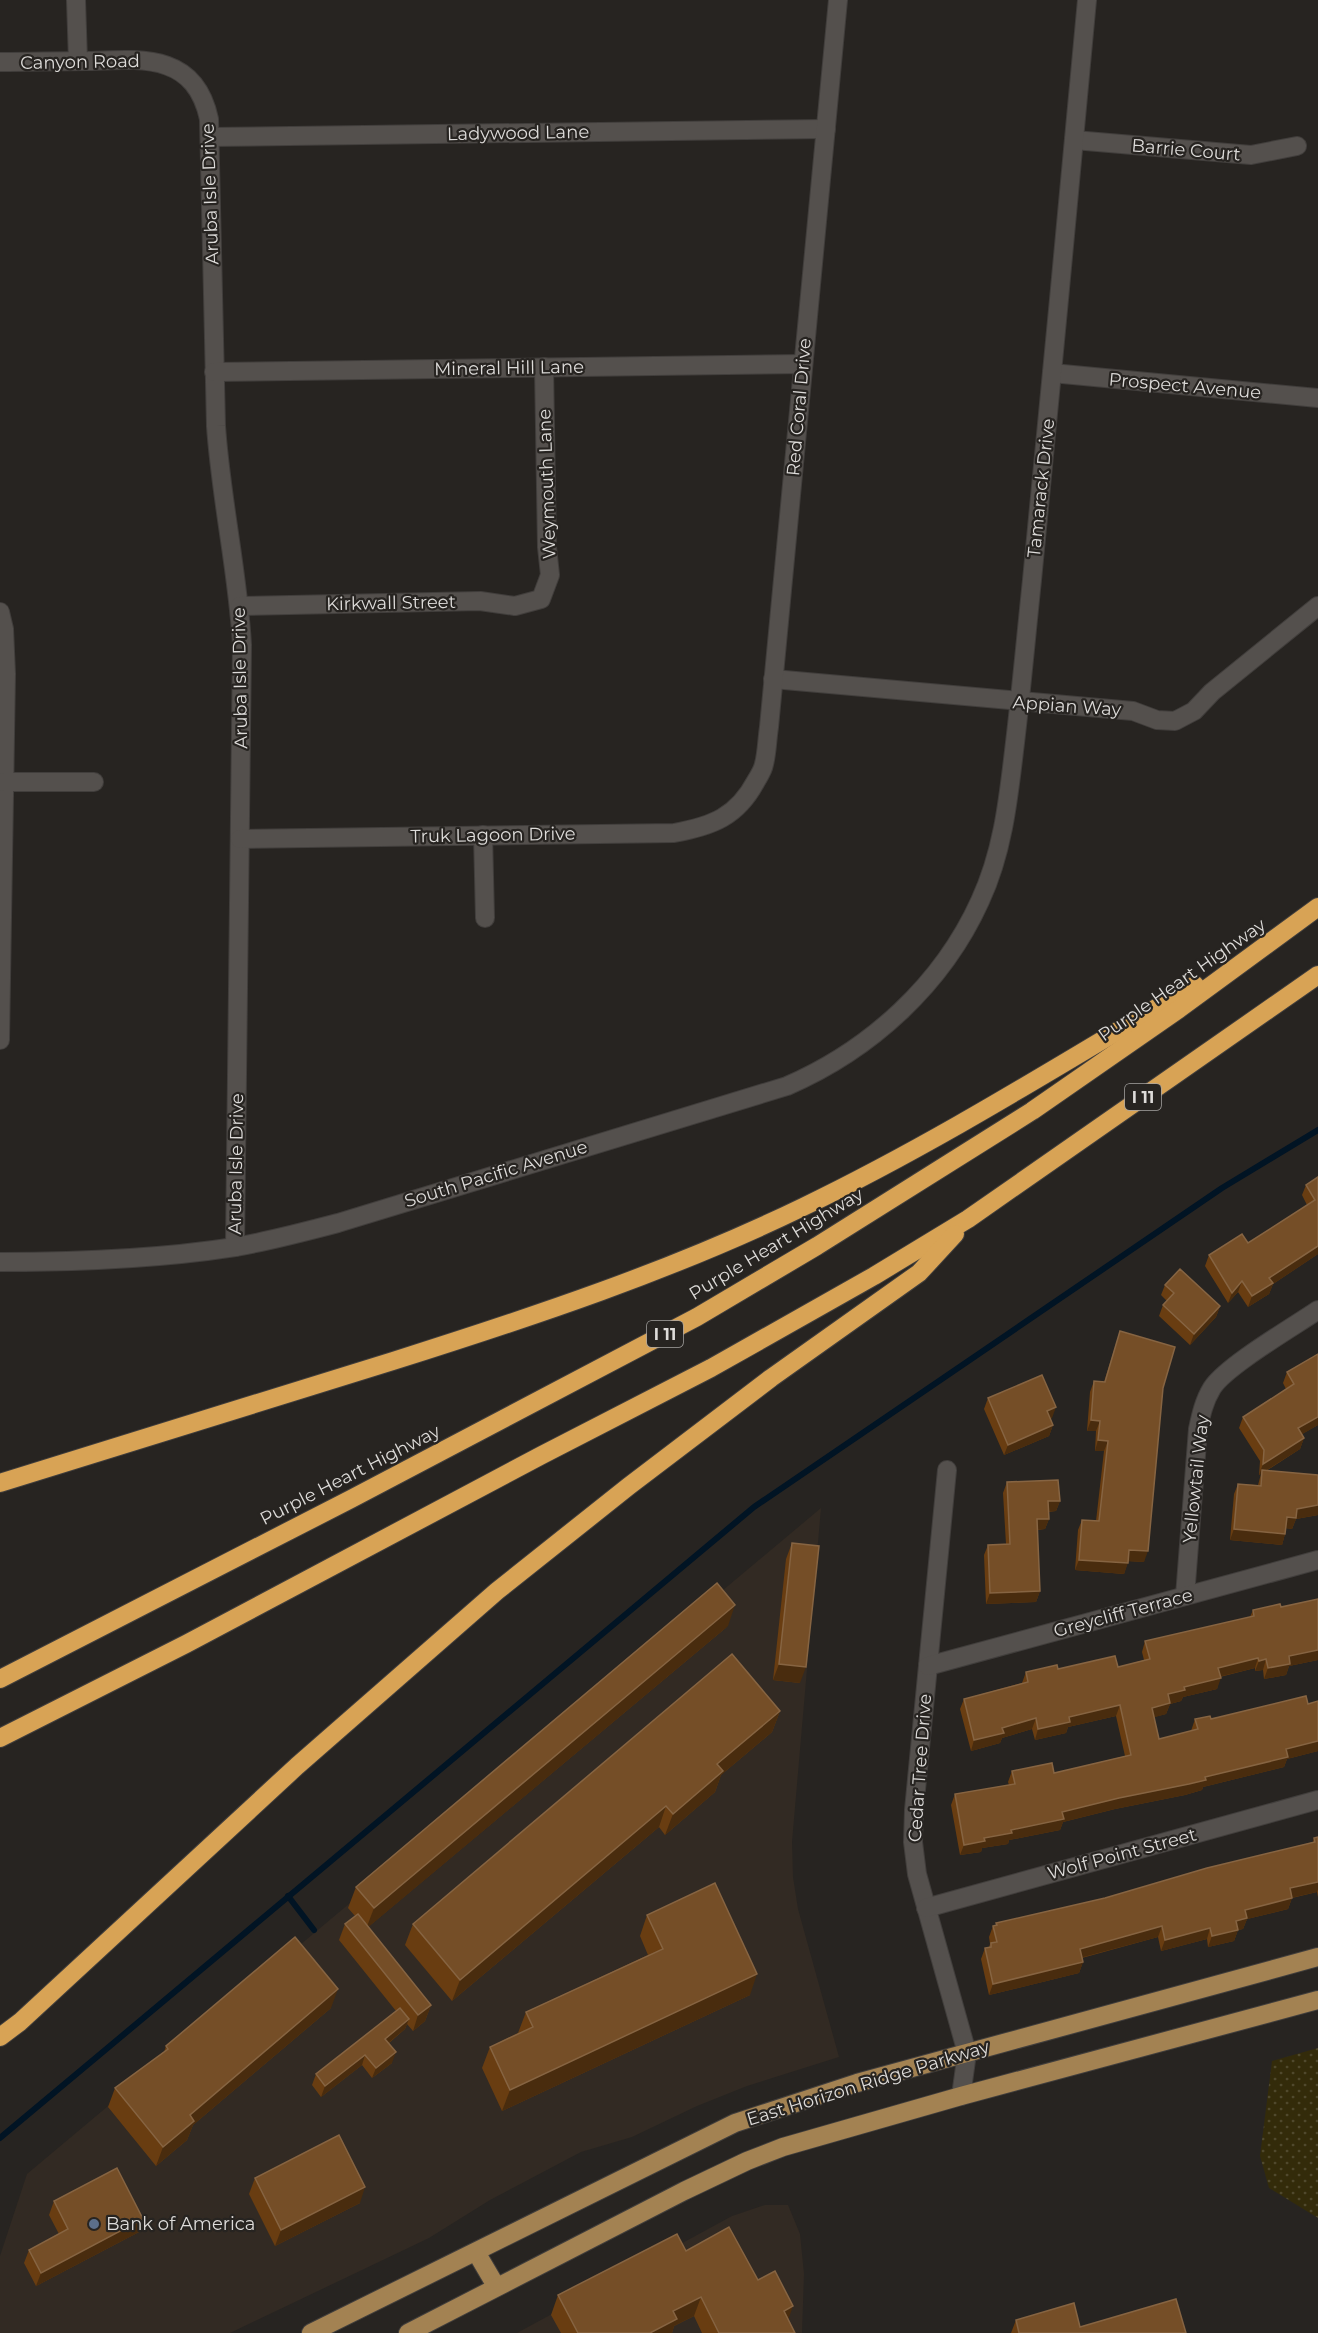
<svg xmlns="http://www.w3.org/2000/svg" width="1318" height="2333" font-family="Montserrat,sans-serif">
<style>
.built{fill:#322a23}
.sand{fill:url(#sand-dots)}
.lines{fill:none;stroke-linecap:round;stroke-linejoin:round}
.stream{stroke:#011424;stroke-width:6}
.minor-casing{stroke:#413e3c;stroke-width:20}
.major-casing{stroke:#413e3c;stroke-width:20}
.highway-casing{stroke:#413e3c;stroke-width:20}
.minor{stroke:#54504d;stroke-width:18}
.major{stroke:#a38252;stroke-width:18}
.highway{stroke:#d8a355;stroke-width:18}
.wall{fill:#693d11}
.shaded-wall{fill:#492c0e}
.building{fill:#754e27;stroke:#866442;stroke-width:1.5}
.service-dot{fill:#5c6f8a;stroke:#272421;stroke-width:2}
.labels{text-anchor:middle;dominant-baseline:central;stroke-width:4.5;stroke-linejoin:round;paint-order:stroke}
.shield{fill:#272421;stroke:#a6a4a2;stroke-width:1.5}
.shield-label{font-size:16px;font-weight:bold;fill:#dddbd9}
.street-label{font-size:18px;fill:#dddbd9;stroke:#272421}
.poi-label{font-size:18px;fill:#dddbd9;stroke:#272421;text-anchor:start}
</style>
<defs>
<pattern id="sand-dots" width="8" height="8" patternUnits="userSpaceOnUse" patternTransform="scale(1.5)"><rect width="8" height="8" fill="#332b0a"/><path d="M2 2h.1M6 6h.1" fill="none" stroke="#50492d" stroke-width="1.8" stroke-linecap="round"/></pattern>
</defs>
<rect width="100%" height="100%" fill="#272421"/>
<!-- built -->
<g class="built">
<polygon points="821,1508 792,1842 793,1877 798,1909 839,2057 747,2086 697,2106 632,2137 581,2152 490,2200 429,2238 230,2333 0,2333 0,2256 27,2174"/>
<polygon points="765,2205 788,2205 800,2234 804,2274 802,2333 517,2333 732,2216"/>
</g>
<!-- sand -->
<polygon class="sand" points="1318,2048 1318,2218 1269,2188 1260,2156 1272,2061"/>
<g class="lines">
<!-- stream -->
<g class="stream">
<polyline points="288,1896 314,1930"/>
<polyline points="0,2138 754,1507 1222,1188 1318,1130"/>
</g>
<defs>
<g id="minor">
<polyline points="76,0 78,61"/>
<path d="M0,62C29,62 58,61 88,61C142,59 195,53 209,119L216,426C221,500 238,572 242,645L235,1247"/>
<polyline points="210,137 826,129"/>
<polyline points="1074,140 1251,155 1297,146"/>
<polyline points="214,372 803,364"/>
<polyline points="1052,373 1318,398"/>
<polyline points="240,606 480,601 515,606 541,599 550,575 547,547 544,367"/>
<polyline points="0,612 4,629 6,674 0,1040"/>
<polyline points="773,679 1133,711 1157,720 1175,721 1194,711 1212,692 1318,606"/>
<polyline points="4,782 94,782"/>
<polyline points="483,835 485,918"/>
<path d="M240,839L674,833C712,826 737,817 756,781C759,776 763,770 764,764C767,753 767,740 769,727L838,0"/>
<path d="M0,1262C78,1262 158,1259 235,1247C270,1241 304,1232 338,1223L787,1086C870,1050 942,985 980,901C1002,854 1008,803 1014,751C1021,694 1026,637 1032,580C1051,387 1069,193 1087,0"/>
<polyline points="947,1470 914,1810 913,1842 917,1874 967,2053 961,2096"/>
<path d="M1185,1596L1198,1429C1201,1415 1204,1401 1212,1388C1226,1366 1293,1327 1318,1310"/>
<polyline points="928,1666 1318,1560"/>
<polyline points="926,1908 1318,1800"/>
</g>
<g id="major">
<polyline points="476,2252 496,2286"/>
<polyline points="311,2333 735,2123 857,2083 1318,1957"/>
<polyline points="408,2333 684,2191 747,2161 783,2147 961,2096 1318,2000"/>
</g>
<g id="highway">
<path d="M0,1483C131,1443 262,1402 393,1361C532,1317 671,1271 803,1207C938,1142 1066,1061 1195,985"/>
<polyline points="0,1679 351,1499 697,1317 817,1246 1032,1111 1179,1009 1318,907"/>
<polyline points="0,1738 186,1644 542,1455 711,1368 874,1276 968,1219 1318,975"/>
<polyline points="0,2037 20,2022 297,1766 497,1591 629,1486 771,1378 919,1273 955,1234"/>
</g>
</defs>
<!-- minor casing -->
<use href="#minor" class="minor-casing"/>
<!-- major casing -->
<use href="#major" class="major-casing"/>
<!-- highway casing -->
<use href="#highway" class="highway-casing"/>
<!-- minor -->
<use href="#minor" class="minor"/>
<!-- major -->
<use href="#major" class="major"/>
<!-- highway -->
<use href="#highway" class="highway"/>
</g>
<!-- wall -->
<g class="wall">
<polygon points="1318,1177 1318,1254 1273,1284 1269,1294 1248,1307 1238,1292 1228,1303 1205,1266 1209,1255 1248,1243 1307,1205 1302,1195 1306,1185"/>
<polygon points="1165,1285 1220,1306 1216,1317 1190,1345 1159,1316 1163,1305 1167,1301 1161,1295"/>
<polygon points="1120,1331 1163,1388 1144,1562 1128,1561 1124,1574 1075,1570 1078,1530 1082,1520 1096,1521 1104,1451 1095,1451 1096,1431 1087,1431 1090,1392 1094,1381 1104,1382"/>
<polygon points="1318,1354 1318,1425 1302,1434 1304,1438 1300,1449 1266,1471 1318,1475 1318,1515 1296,1519 1292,1529 1286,1528 1285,1534 1282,1545 1230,1540 1234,1494 1238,1484 1258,1485 1261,1474 1259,1475 1260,1461 1239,1428 1243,1417 1286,1389 1283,1383 1287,1372"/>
<polygon points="988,1398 1052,1418 1050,1419 1053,1425 1049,1436 1004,1455 984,1409"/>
<polygon points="1007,1482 1060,1501 1056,1511 1048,1512 1049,1519 1045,1529 1037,1530 1040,1591 1036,1602 986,1604 984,1555 988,1545 1006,1544 1003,1493"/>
<polygon points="792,1543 800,1683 773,1680 786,1559"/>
<polygon points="1318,1599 1318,1660 1289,1666 1286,1675 1264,1679 1263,1670 1255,1671 1255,1668 1220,1677 1217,1689 1183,1697 1181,1701 1170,1704 1166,1714 1154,1717 1159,1739 1191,1731 1195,1719 1211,1719 1308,1704 1318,1701 1318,1751 1287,1759 1284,1767 1203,1787 1202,1790 1185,1795 1115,1809 1063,1822 1060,1830 1009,1840 1008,1844 982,1848 981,1852 960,1855 951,1805 955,1794 1009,1785 1008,1782 1012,1771 1054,1773 1125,1756 1116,1716 1068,1727 1066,1733 1035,1740 1032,1729 1002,1738 1000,1743 971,1751 960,1709 964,1699 1022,1683 1026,1672 1058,1669 1118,1667 1144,1660 1142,1652 1145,1641 1250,1617 1253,1610 1281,1607"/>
<polygon points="728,1626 368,1927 431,2005 425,2021 413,2031 407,2024 405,2029 389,2043 392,2063 372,2078 362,2065 321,2097 312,2085 316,2074 396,2011 339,1940 345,1924 355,1916 348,1908 356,1887"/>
<polygon points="780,1711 772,1732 721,1775 715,1792 665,1835 659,1827 452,2001 405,1945 413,1924"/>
<polygon points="1318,1837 1318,1897 1317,1892 1292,1898 1288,1909 1247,1919 1243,1929 1238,1930 1234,1941 1208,1947 1207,1939 1161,1951 1158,1937 1082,1958 1083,1962 1079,1973 989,1995 981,1959 985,1948 989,1947 990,1944 989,1937 993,1926 996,1926 996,1923 1105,1898 1313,1842 1314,1838"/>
<polygon points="647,1915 750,1995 502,2111 482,2068 490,2047 518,2033 526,2012 648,1955 640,1936"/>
<polygon points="331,2008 193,2125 187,2140 156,2166 108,2107 115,2088 164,2052 166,2046"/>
<polygon points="255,2178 360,2203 275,2246 249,2194"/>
<polygon points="54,2201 139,2232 36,2286 24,2263 29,2250 59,2234 49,2215"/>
<polygon points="686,2251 758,2280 788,2319 795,2333 702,2333 694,2316 674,2326 672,2333 561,2333 551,2315 558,2295"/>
<polygon points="1016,2320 1080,2327 1186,2333 1011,2333"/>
</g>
<!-- shaded-wall -->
<g class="shaded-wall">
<polygon points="1318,1246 1318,1254 1273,1284 1269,1294 1248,1307 1252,1296 1269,1278"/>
<polygon points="1242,1281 1238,1292 1228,1303 1232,1293"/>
<polygon points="1220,1306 1216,1317 1190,1345 1194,1334"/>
<polygon points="1056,1407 1052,1418 1043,1422 1047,1411"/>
<polygon points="1318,1417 1318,1425 1294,1439 1298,1428"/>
<polygon points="1091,1420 1100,1421 1096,1431 1087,1431"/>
<polygon points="1053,1425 1049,1436 1004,1455 1008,1445"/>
<polygon points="1304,1438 1300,1449 1262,1473 1262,1470 1261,1474 1259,1475 1263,1464"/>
<polygon points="1098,1440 1108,1441 1104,1451 1095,1451"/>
<polygon points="1048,1501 1060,1501 1056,1511 1044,1512"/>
<polygon points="1318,1505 1318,1515 1296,1519 1292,1529 1283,1528 1287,1517 1297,1509"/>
<polygon points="1037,1519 1049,1519 1045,1529 1033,1530"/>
<polygon points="1234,1529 1285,1534 1282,1545 1230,1540"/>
<polygon points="1129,1550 1148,1551 1144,1562 1125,1561"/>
<polygon points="1079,1560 1128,1563 1124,1574 1075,1570"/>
<polygon points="1040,1591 1036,1602 986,1604 990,1593"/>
<polygon points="735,1605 728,1626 366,1929 374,1908"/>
<polygon points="1318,1650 1318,1660 1289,1666 1286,1675 1264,1679 1268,1668 1289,1656"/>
<polygon points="1258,1658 1255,1668 1214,1678 1218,1668"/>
<polygon points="1266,1659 1263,1670 1255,1671 1259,1661"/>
<polygon points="779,1664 806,1667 800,1683 773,1680"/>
<polygon points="1221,1678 1217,1689 1183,1697 1181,1701 1170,1704 1166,1714 1148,1719 1152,1708 1168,1694 1184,1687"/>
<polygon points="1120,1705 1116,1716 1068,1727 1066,1733 1035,1740 1038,1729 1069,1717"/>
<polygon points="780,1711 772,1732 721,1775 715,1792 665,1835 673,1814 717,1764"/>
<polygon points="1036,1718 1032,1729 1002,1738 1000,1743 971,1751 974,1740 1002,1728"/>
<polygon points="1318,1741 1318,1751 1287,1759 1284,1767 1203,1787 1202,1790 1185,1795 1115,1809 1063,1822 1060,1830 1009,1840 1008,1844 982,1848 981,1852 960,1855 964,1845 1011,1830 1062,1812 1205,1777 1286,1749"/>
<polygon points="666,1806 659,1827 452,2001 460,1980"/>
<polygon points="1318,1882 1318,1889 1317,1892 1286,1899 1290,1888"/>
<polygon points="1292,1898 1288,1909 1247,1919 1243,1929 1232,1931 1236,1921 1245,1910"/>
<polygon points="1162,1926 1158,1937 1076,1959 1080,1949"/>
<polygon points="1210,1928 1207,1939 1161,1951 1165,1940"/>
<polygon points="1238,1930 1234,1941 1208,1947 1212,1936"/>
<polygon points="1083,1962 1079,1973 989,1995 993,1984"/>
<polygon points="757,1974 750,1995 502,2111 510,2090"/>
<polygon points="338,1989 331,2008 193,2125 187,2140 156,2166 163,2147 190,2115"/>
<polygon points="431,2005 425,2021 413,2031 418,2015"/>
<polygon points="409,2019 405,2029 381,2049 385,2039"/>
<polygon points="396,2052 392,2063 372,2078 376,2068"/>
<polygon points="365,2055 362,2065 321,2097 325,2086"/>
<polygon points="365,2187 360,2203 275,2246 281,2230"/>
<polygon points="143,2219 139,2232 36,2286 41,2273"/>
<polygon points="701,2297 694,2316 674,2326 672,2333 650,2333 673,2311"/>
<polygon points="793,2306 786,2326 784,2311"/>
</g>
<!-- building -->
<g class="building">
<polygon points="1318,1177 1318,1246 1269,1278 1273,1283 1252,1296 1242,1281 1232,1293 1209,1255 1242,1234 1248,1243 1315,1200 1306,1185"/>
<polygon points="1180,1269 1220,1306 1194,1334 1163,1305 1174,1293 1165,1285"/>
<polygon points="1120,1331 1175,1347 1163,1388 1148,1551 1129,1550 1128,1563 1079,1560 1082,1520 1099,1521 1108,1441 1098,1440 1100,1421 1091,1420 1094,1381 1105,1382"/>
<polygon points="1318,1354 1318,1417 1298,1428 1304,1438 1263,1464 1264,1450 1243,1417 1294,1384 1287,1372"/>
<polygon points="1042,1375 1056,1407 1047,1411 1053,1425 1008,1445 988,1398"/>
<polygon points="1262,1470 1318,1475 1318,1505 1297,1509 1296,1518 1287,1517 1285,1534 1234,1529 1238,1484 1261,1486"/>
<polygon points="1058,1480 1060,1501 1048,1501 1049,1519 1037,1519 1040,1591 990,1593 988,1545 1010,1544 1007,1482"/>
<polygon points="792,1543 819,1546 806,1667 779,1664"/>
<polygon points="717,1583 735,1605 374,1908 356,1887"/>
<polygon points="1318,1599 1318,1650 1289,1656 1290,1664 1268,1668 1266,1659 1259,1661 1258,1658 1218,1668 1221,1678 1184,1687 1185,1690 1168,1694 1170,1703 1152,1708 1159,1739 1198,1729 1195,1719 1210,1716 1211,1719 1306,1696 1308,1704 1318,1701 1318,1741 1286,1749 1288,1757 1205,1777 1206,1780 1189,1784 1119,1798 1062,1812 1064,1819 1011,1830 1012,1833 984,1838 985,1841 964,1845 955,1794 1015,1784 1012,1771 1052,1763 1054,1773 1131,1755 1120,1705 1069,1717 1070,1722 1038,1729 1036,1718 1002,1728 1004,1733 974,1740 964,1699 1028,1682 1026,1672 1057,1665 1058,1669 1115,1656 1118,1667 1150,1659 1145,1641 1254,1616 1253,1610 1280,1604 1281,1607"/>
<polygon points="732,1654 780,1711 717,1764 723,1771 673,1814 666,1806 460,1980 413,1924"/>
<polygon points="1318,1837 1318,1882 1290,1888 1292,1898 1245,1910 1247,1918 1236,1921 1238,1930 1212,1936 1210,1928 1165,1940 1162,1926 1080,1949 1083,1962 993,1984 985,1948 991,1947 991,1943 997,1942 993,1926 997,1925 996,1923 1105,1898 1207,1868 1315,1842 1314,1838"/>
<polygon points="715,1883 757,1974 510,2090 490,2047 533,2027 526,2012 663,1949 647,1915"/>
<polygon points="358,1914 431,2005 418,2015 345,1924"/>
<polygon points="295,1937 338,1989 190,2115 194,2121 163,2147 115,2088 168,2049 166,2046"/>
<polygon points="400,2008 409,2019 385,2039 396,2052 376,2068 365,2055 325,2086 316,2074"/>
<polygon points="339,2135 365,2187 281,2230 255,2178"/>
<polygon points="117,2168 143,2219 41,2273 29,2250 68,2229 54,2201"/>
<polygon points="729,2227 758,2280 775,2271 793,2306 784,2311 795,2333 719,2333 701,2297 673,2311 677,2319 650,2333 578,2333 558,2295 677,2234 686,2251"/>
<polygon points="1176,2299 1186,2333 1019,2333 1016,2320 1074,2303 1080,2327"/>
</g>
<!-- markers -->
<circle class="service-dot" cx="94" cy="2224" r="6"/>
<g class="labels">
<!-- shield labels -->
<g class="shield">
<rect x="1125" y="1084" width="36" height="26" rx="4.5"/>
<rect x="647" y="1321" width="36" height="26" rx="4.5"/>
</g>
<g class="shield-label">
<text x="1143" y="1097">I 11</text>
<text x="665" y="1334">I 11</text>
</g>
<!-- street labels -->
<g class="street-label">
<text transform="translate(80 62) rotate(-1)">Canyon Road</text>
<text transform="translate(518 133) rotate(-1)">Ladywood Lane</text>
<text transform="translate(1186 150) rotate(5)">Barrie Court</text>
<text transform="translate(210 194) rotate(-92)">Aruba Isle Drive</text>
<text transform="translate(509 368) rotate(-1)">Mineral Hill Lane</text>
<text transform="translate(1185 386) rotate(5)">Prospect Avenue</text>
<text transform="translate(799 407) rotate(-85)">Red Coral Drive</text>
<text transform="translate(547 484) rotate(-92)">Weymouth Lane</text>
<text transform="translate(1041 488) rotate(-84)">Tamarack Drive</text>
<text transform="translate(391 603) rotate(-1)">Kirkwall Street</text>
<text transform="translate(240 678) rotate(-91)">Aruba Isle Drive</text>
<text transform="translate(1067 706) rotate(4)">Appian Way</text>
<text transform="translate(493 835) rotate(-1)">Truk Lagoon Drive</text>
<text transform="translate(1182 980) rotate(-35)">Purple Heart Highway</text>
<text transform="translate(236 1164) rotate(-89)">Aruba Isle Drive</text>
<text transform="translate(496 1174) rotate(-17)">South Pacific Avenue</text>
<text transform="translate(776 1244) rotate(-31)">Purple Heart Highway</text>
<text transform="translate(350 1475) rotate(-27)">Purple Heart Highway</text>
<text transform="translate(1196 1479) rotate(-84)">Yellowtail Way</text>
<text transform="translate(1123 1613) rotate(-15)">Greycliff Terrace</text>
<text transform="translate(920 1768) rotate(-86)">Cedar Tree Drive</text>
<text transform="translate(1122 1854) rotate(-15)">Wolf Point Street</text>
<text transform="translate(868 2083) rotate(-17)">East Horizon Ridge Parkway</text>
</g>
<!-- poi labels -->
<g class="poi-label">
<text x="106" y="2224">Bank of America</text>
</g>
</g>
</svg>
